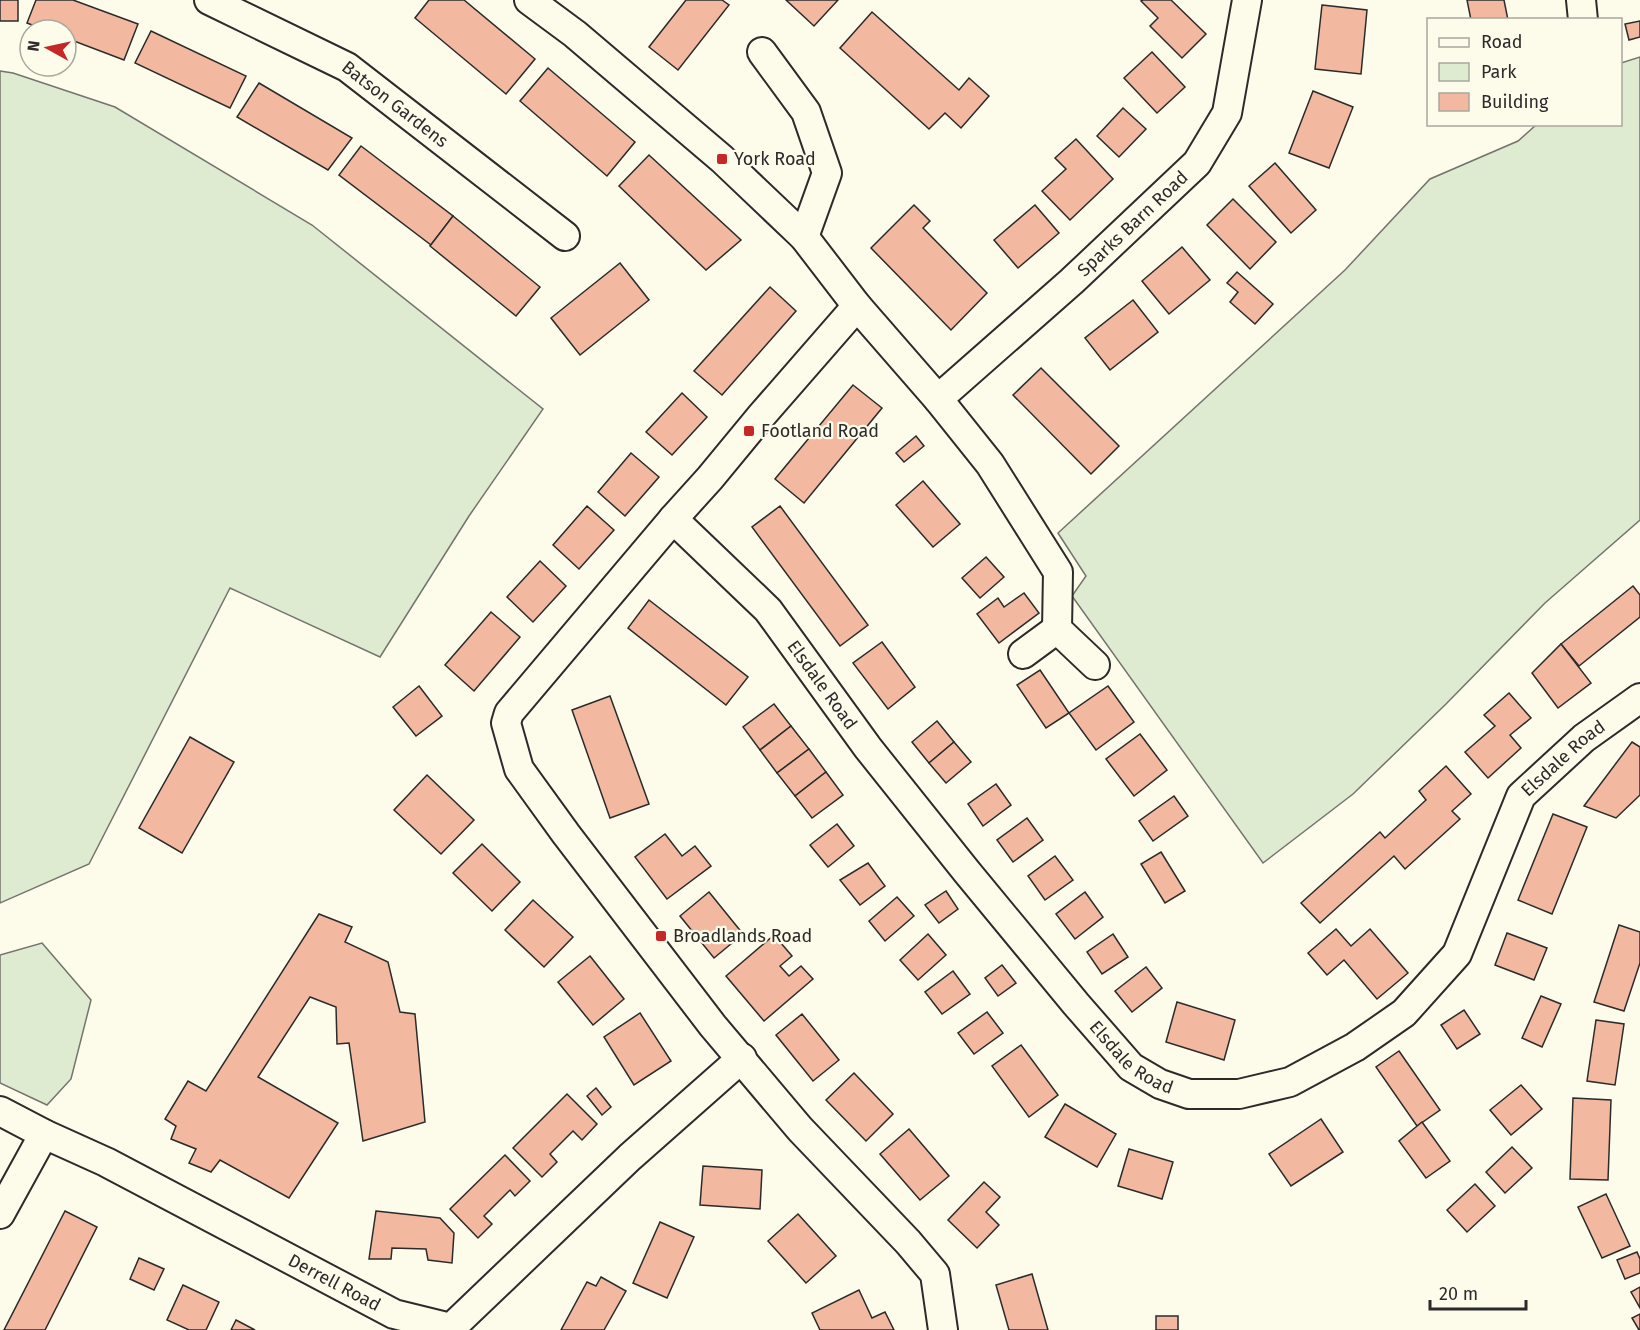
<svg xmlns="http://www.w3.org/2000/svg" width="1640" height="1330" font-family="'Fira Sans',sans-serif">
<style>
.green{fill:#deebd1;stroke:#74746e;stroke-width:1.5}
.building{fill:#f2b8a0;stroke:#2b2b2b;stroke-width:1.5}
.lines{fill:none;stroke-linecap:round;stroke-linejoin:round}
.minor-casing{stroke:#2b2b2b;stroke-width:32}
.minor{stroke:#fdfbea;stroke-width:28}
.poi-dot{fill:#c62828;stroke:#fdfbea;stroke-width:2}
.labels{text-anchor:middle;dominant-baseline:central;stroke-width:4.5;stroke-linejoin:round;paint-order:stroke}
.street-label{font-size:18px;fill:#2b2b2b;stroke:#fdfbea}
.poi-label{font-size:18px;fill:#2b2b2b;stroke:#fdfbea;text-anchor:start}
</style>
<rect width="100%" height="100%" fill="#fdfbea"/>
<!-- green -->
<g class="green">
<polygon points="1640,57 1640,520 1545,603 1446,704 1353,794 1263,863 1072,596 1086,576 1058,533 1345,270 1430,179 1518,141 1536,125 1620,124 1621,63"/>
<polygon points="0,71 13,73 115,107 312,225 543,409 469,516 380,657 230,588 89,864 0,903"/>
<polygon points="42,943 91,1000 71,1079 47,1105 0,1083 0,955"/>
</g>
<!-- building -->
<g class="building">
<rect x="0" y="0" width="18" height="21"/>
<polygon points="36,0 73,0 138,24 124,60 66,38 66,30 45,30 27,23"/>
<polygon points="429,0 464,0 535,59 506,94 415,18"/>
<polygon points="686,0 722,0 729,5 678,70 649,47"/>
<polygon points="786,0 838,0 814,26"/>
<polygon points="1143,0 1171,0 1206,34 1182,58 1150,26 1158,18 1141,1"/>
<polygon points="1467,0 1504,0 1508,20 1471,20"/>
<polygon points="1322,5 1367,10 1361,74 1315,69"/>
<polygon points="872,12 959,90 969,78 989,96 961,128 945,113 929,129 840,48"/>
<polygon points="1640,21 1640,37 1629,40 1625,24"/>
<polygon points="151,31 246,76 230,108 135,63"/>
<polygon points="1152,52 1185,87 1157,113 1124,78"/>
<polygon points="548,68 635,142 607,176 520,101"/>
<polygon points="259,83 352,138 328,170 237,117"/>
<polygon points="1313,91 1353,107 1329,168 1289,153"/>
<polygon points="1123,108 1146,129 1119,157 1097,136"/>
<polygon points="1076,139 1113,179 1070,220 1042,191 1066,169 1055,158"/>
<polygon points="361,146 453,216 431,245 339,175"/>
<polygon points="649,155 741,240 706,270 619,186"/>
<polygon points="1275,163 1316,210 1291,233 1249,186"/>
<polygon points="1233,199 1276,242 1250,269 1207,225"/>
<polygon points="914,205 930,221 923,228 987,293 951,330 871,248"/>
<polygon points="1035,205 1059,233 1018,268 994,240"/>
<polygon points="453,216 540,287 516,316 430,246"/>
<polygon points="1182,247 1210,280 1169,314 1142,281"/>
<polygon points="620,263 649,300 580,355 551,318"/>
<polygon points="1237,272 1273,304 1255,324 1230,302 1238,292 1227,283"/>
<polygon points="770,287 796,311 722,395 694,371"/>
<polygon points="1133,300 1158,332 1110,370 1085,338"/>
<polygon points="1041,368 1119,446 1091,474 1013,395"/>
<polygon points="853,385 882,408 804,503 775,479"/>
<polygon points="682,393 707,417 672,455 646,432"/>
<polygon points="916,436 924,446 904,462 896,453"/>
<polygon points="631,453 659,477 625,516 598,492"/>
<polygon points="923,481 960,524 933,547 896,505"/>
<polygon points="587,506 614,530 579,569 553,545"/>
<polygon points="780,506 868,625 840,646 752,527"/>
<polygon points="986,557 1004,577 980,598 962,578"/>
<polygon points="540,561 566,586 533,622 507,597"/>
<polygon points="1633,586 1640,595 1640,617 1579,666 1561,644"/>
<polygon points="1024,593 1039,613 999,643 977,614 998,598 1004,607"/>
<polygon points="649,600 748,677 726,705 628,628"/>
<polygon points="491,612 520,637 474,691 445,665"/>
<polygon points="882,642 915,687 888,709 853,663"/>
<polygon points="1561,644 1591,683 1558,708 1532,673"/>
<polygon points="1040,670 1069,713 1046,728 1017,685"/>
<polygon points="419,686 442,716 416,736 393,707"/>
<polygon points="1108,686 1134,722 1096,750 1069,713"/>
<polygon points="1509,693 1531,718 1510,735 1521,748 1488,778 1465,752 1495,726 1484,715"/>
<polygon points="610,696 649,804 610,818 572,710"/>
<polygon points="774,704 791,726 760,750 743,727"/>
<polygon points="937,721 954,742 929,763 912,742"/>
<polygon points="791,726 809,749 777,773 760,750"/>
<polygon points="1140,734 1167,770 1134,796 1106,759"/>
<polygon points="190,737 234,762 182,853 139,828"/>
<polygon points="954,742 971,762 946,783 929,763"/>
<polygon points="1632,742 1640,747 1640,795 1616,818 1584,806"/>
<polygon points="809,749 826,772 795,796 777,773"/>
<polygon points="1446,766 1471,794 1452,811 1460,819 1405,869 1394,856 1320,923 1301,903 1380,832 1385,838 1426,800 1419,791"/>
<polygon points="826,772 843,795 812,818 795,796"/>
<polygon points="427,775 474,820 441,854 394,810"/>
<polygon points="996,784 1011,805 983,826 968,804"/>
<polygon points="1174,796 1188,816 1153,841 1139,821"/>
<polygon points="1553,814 1587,827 1552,914 1518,900"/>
<polygon points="1027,818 1043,840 1013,862 997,840"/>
<polygon points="837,824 854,846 828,867 810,845"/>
<polygon points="665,834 682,856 695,846 711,866 667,899 635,857"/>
<polygon points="482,844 520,882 492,911 453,873"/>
<polygon points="1161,852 1185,891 1165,903 1141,864"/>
<polygon points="1055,856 1073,880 1045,900 1028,876"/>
<polygon points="868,863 885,886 860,905 840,880"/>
<polygon points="946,891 958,909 939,923 925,905"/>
<polygon points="709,892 743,934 714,958 680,916"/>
<polygon points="1085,892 1103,917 1075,939 1056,914"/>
<polygon points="897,897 914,916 885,941 869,921"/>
<polygon points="533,900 573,937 544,967 505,930"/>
<polygon points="319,914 352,927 345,942 388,962 400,1012 415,1014 425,1122 363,1141 349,1043 337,1044 336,1007 310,997 258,1077 338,1123 289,1198 220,1160 211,1172 189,1163 196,1149 171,1139 176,1126 165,1119 188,1081 206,1091"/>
<polygon points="1619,925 1640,932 1640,963 1624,1011 1594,1002"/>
<polygon points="1336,929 1351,946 1370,929 1408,973 1377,999 1344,960 1327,975 1308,953"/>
<polygon points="1507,933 1547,948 1534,980 1495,965"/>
<polygon points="928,934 946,955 918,980 900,960"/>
<polygon points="1113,934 1128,957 1102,974 1087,952"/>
<polygon points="774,935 792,956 780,966 789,976 801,966 813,979 764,1021 726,976"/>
<polygon points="590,956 624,999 593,1025 558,982"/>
<polygon points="1002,965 1016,983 998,996 985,978"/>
<polygon points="1146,967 1162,988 1132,1012 1115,991"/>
<polygon points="953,971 970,994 942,1014 925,992"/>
<polygon points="1541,996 1561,1004 1542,1047 1522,1038"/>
<polygon points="1177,1002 1235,1020 1224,1060 1166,1042"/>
<polygon points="1464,1010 1480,1034 1457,1049 1441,1025"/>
<polygon points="987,1012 1003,1033 974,1054 958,1033"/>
<polygon points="640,1013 671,1061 634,1085 604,1037"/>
<polygon points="802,1014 839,1060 813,1081 776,1035"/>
<polygon points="1596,1020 1624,1024 1615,1085 1587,1081"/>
<polygon points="1021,1045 1058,1095 1029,1117 992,1066"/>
<polygon points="1399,1051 1440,1110 1417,1126 1376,1067"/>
<polygon points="854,1073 893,1114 866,1141 826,1100"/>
<polygon points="1521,1085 1542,1109 1511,1135 1490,1110"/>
<polygon points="596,1088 611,1107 602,1115 587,1096"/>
<polygon points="567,1094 597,1124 582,1140 573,1131 550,1154 557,1162 542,1177 513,1148"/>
<polygon points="1573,1098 1611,1100 1608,1180 1570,1179"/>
<polygon points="1065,1104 1116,1134 1097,1167 1045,1137"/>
<polygon points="1321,1119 1343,1152 1291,1186 1269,1154"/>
<polygon points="1422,1122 1450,1161 1426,1178 1399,1141"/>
<polygon points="909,1129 949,1176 920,1200 880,1154"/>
<polygon points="1512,1147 1532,1168 1505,1193 1486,1172"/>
<polygon points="1129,1149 1173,1162 1162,1199 1118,1186"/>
<polygon points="505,1155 530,1181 515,1196 510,1190 484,1216 492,1224 478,1238 450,1209"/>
<polygon points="703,1166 762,1170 760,1209 700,1205"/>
<polygon points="984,1182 1000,1197 986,1212 999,1225 977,1248 948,1220"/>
<polygon points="1475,1184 1495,1206 1467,1232 1447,1210"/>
<polygon points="1606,1194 1630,1246 1602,1258 1578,1207"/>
<polygon points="65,1211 97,1227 45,1330 4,1330"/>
<polygon points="376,1211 440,1218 454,1233 452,1263 428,1260 426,1249 392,1248 391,1259 369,1259"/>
<polygon points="798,1214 836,1256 806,1283 768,1241"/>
<polygon points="660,1222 694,1237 667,1298 633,1283"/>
<polygon points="1637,1252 1640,1259 1640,1273 1625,1279 1617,1260"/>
<polygon points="139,1258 164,1269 154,1290 130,1279"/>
<polygon points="1032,1274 1048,1330 1009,1330 996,1285"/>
<polygon points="601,1277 626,1291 604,1330 561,1330 587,1282 596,1286"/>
<polygon points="183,1285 219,1302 206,1330 189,1330 167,1320"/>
<polygon points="1640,1287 1640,1308 1631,1292"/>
<polygon points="859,1290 872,1318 885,1312 894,1330 820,1330 812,1313"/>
<polygon points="1640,1314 1640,1330 1639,1330 1632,1318"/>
<rect x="1156" y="1316" width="22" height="14"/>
<polygon points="236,1320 255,1330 231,1330"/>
</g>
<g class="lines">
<defs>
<g id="minor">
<path id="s1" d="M209,0L347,67L565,236"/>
<polyline points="529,0 575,34 722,159 804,237 857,306 938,399 990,464 1058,572 1057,629 1095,665"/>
<polyline points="1581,0 1583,20"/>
<polyline points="762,52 806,112 827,173 804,237"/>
<polyline points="857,306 762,415 710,478 673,519 509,713 506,723 519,769 566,834 713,1026 800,1129 908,1242 935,1274 943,1330"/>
<path id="s2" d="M938,399L1072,281L1197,163L1227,113L1247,0"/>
<path id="s3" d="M673,519L768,610L868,748L967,872L1076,1004L1131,1067L1160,1084L1189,1094H1239L1290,1082L1355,1047L1404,1013L1457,954L1521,796L1584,738L1640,698"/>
<polyline points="1023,654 1057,629"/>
<path id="s4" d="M0,1111L44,1134L106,1162L394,1314L451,1328L630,1157L742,1058"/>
<polyline points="0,1214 44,1134"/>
</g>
</defs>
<!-- minor casing -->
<use href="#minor" class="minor-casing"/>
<!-- minor -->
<use href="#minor" class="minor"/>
</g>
<!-- markers -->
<g class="poi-dot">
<rect x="716" y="153" width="12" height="12" rx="3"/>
<rect x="743" y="425" width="12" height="12" rx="3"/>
<rect x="655" y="930" width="12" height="12" rx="3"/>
</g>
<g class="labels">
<!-- street labels -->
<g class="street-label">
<text stroke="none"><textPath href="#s1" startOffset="214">Batson Gardens</textPath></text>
<text stroke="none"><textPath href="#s2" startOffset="262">Sparks Barn Road</textPath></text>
<text stroke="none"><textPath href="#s3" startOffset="224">Elsdale Road</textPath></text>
<text stroke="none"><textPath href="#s3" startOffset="1322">Elsdale Road</textPath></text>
<text stroke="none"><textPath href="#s3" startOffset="710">Elsdale Road</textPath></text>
<text stroke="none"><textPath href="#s4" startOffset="376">Derrell Road</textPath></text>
</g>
<!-- poi labels -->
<g class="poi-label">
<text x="734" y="159">York Road</text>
<text x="761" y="431">Footland Road</text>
<text x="673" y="936">Broadlands Road</text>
</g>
</g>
<!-- legend -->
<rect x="1427" y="18" width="195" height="108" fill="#fdfbea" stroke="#a9a89e" stroke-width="1.5"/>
<rect x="1439" y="38" width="30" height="9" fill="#fdfbea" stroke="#a9a89e" stroke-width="1.5"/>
<text x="1481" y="48" font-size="18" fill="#2b2b2b">Road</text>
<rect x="1439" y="63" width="30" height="18" fill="#deebd1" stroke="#a9a89e" stroke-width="1.5"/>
<text x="1481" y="78" font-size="18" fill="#2b2b2b">Park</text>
<rect x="1439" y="93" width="30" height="18" fill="#f2b8a0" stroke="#a9a89e" stroke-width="1.5"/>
<text x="1481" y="108" font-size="18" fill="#2b2b2b">Building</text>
<!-- north arrow -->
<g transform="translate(48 48) rotate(278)"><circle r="28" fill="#fdfbea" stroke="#a9a89e" stroke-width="1.5"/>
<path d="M0-4.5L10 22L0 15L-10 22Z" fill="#c62828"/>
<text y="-9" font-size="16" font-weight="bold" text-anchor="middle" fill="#2b2b2b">N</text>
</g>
<!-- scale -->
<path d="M1430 1300v9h96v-9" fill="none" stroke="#2b2b2b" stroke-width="3"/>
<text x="1439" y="1300" font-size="18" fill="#2b2b2b" stroke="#fdfbea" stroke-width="4.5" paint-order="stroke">20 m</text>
</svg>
